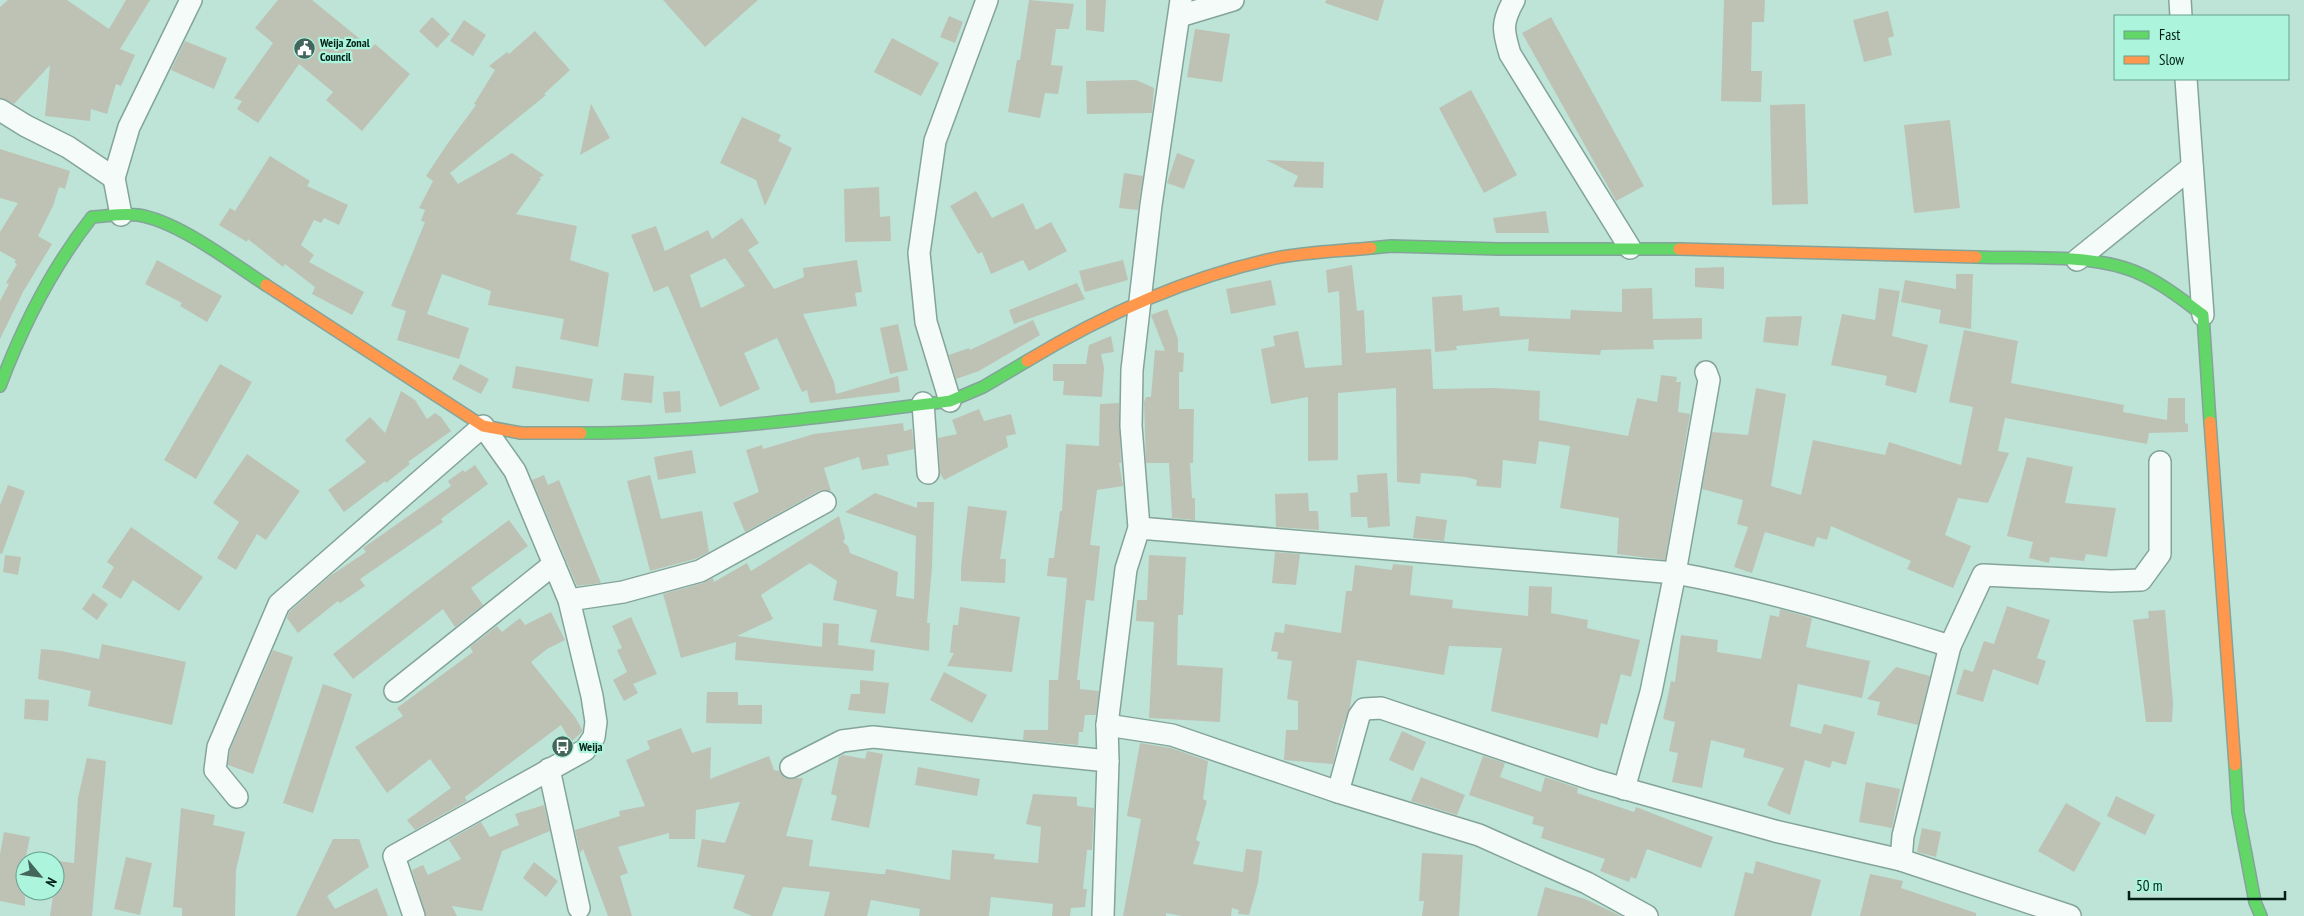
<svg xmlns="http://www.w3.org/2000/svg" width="2304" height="916" font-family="'PT Sans Narrow',sans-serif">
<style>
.building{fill:#bec2b5;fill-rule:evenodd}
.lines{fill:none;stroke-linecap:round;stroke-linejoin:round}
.street-casing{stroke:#84a49a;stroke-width:24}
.fast-casing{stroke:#84a49a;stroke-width:14}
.slow-casing{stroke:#84a49a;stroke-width:14}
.street{stroke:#f5fbf9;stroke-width:21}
.fast{stroke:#63d668;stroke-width:11}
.slow{stroke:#ff974d;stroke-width:11}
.labels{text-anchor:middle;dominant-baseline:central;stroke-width:4.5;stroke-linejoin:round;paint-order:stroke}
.poi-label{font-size:12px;font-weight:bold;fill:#022018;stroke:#acf5dc;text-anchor:start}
</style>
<rect width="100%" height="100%" fill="#bde4d7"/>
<!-- building -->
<g class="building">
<polygon points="8,0 67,0 109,29 126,0 150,0 120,49 135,55 121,86 116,84 107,114 91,109 90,121 45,116 50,65 14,104 0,98 0,7"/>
<polygon points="278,0 312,0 371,48 375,44 410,74 362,131 326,100 333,92 299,64 258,123 237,109 242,101 234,98 273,43 255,28"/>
<polygon points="663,0 758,0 705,47"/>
<polygon points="1029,0 1074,4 1069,29 1056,29 1051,65 1063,66 1058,94 1045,93 1040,118 1008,112 1017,60 1020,60"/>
<polygon points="1086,0 1106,0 1104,32 1086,30"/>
<polygon points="1326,0 1384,0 1378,21 1325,3"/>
<polygon points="1724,0 1765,0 1764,22 1752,22 1751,71 1762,71 1761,102 1721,101"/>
<polygon points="1888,11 1894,36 1888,38 1892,55 1864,62 1853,20"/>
<polygon points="949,16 963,22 955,43 940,37"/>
<polygon points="432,17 450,34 437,48 419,31"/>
<polygon points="1551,17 1644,186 1616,201 1522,33"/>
<polygon points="464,20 486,35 473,56 450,41"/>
<polygon points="1195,29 1230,34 1222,82 1187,77"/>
<polygon points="535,31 570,70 544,94 546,95 450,173 458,184 512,153 544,175 539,178 541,179 516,214 577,226 570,260 609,273 598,347 560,339 564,319 488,305 491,291 442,274 427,314 469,328 459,359 397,340 406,311 391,306 425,222 421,221 425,210 419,208 433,181 426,176 448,143 476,105 474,104 495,70 489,66 507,52 509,54"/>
<polygon points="892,38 939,63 921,96 874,72"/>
<polygon points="185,41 227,58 214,89 171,70"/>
<polygon points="1136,80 1154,88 1152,113 1087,114 1086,81"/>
<polygon points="1471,90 1517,175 1484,193 1439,108"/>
<polygon points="591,104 610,138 580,155"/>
<polygon points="1805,104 1808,204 1772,205 1770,105"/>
<polygon points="742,117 781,135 778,141 792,148 765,206 756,180 720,163"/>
<polygon points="1950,120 1960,208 1914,213 1904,125"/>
<polygon points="0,149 70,171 65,189 59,187 53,206 38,236 52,244 23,292 0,339 0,301 9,284 6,283 17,264 14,262 16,260 0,251 0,232 18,203 0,198"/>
<polygon points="1177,153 1195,160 1184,189 1167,183"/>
<polygon points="270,156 310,181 307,186 348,205 339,225 324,218 321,223 314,220 301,245 314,255 309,262 364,292 352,315 312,294 315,287 285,264 283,267 248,239 247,242 219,225 230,208 235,211"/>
<polygon points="1266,160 1324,162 1323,188 1293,187 1298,176"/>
<polygon points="1124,173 1143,176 1138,210 1119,208"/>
<polygon points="879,187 880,217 890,216 891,241 845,242 844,189"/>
<polygon points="976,191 992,218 1023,203 1036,230 1051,222 1067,251 1029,271 1023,260 991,274 982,252 978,254 950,206"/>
<polygon points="1546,211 1549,233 1496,233 1493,218"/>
<path d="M742,218L759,243L748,250L774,289L804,277L803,268L857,260L862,292L855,293L857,306L803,314L834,382L836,394L898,376L900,392L810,403L807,390L802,392L777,338L744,353L760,389L720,407L668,286L654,292L631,235L656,226L665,251L708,230L712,239ZM725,258L745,286L701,308L690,275Z"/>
<polygon points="157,260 222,296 207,322 180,306 182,303 145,284"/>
<polygon points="1123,260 1128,280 1085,292 1079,271"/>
<polygon points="1352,265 1357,311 1364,310 1366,353 1431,349 1433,389 1495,388 1540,391 1539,420 1628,436 1637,398 1657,402 1661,375 1677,377 1676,382 1681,382 1678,412 1690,414 1665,560 1617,554 1619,518 1560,508 1570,446 1539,441 1536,464 1503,460 1501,488 1476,486 1477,480 1466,477 1421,473 1420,484 1397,482 1396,388 1338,393 1338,460 1308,461 1308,397 1271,404 1261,349 1275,346 1273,336 1298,331 1305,368 1342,365 1339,291 1328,293 1326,270"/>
<polygon points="1724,267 1724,289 1695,287 1695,268"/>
<polygon points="1956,274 1973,274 1971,329 1939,323 1941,310 1901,302 1905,280 1956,289"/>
<polygon points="1271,280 1276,305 1231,314 1226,289"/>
<polygon points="1077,283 1085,299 1014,324 1009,310"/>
<polygon points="1652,288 1653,319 1702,318 1702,339 1653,340 1654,349 1601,350 1600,355 1528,351 1529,339 1456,346 1457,350 1435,352 1432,297 1462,295 1463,311 1499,307 1500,316 1570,319 1571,310 1622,312 1622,289"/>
<polygon points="1879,288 1900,291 1892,336 1928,345 1916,393 1885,385 1887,376 1831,365 1842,314 1875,320"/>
<polygon points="1167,309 1178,339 1178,352 1184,353 1183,372 1179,372 1179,409 1194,409 1193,463 1190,463 1192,498 1195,498 1195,520 1172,518 1169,463 1146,463 1144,402 1146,397 1151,397 1155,350 1165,351 1151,315"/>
<polygon points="1802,316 1798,346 1763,342 1766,317"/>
<polygon points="1033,320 1040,335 979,371 956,379 949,355 969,348 970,350"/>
<polygon points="898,324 908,370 890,374 880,328"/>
<polygon points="1964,330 2018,341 2011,383 2124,405 2123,412 2167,420 2168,398 2185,398 2185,423 2188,424 2188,432 2149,433 2147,444 2005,418 1998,451 2009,453 1988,503 1958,498 1945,535 1971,546 1953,588 1907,569 1911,561 1831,526 1827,540 1817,537 1814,547 1765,532 1752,573 1734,567 1748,527 1737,524 1743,500 1702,489 1712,432 1748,435 1756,388 1786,394 1771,486 1801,495 1813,440 1885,455 1889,442 1961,465 1973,407 1949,402"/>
<polygon points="1111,336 1114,352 1101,354 1104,368 1102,397 1063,395 1064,381 1053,381 1053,364 1086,364 1089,345"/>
<polygon points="220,364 252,382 196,479 164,460"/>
<polygon points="460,364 489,379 481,394 452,379"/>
<polygon points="516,366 593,379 589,402 512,388"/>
<polygon points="624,373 654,376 652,403 621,400"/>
<polygon points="401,391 415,400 427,419 435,413 441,417 451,431 408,462 410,464 386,483 385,481 344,512 328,490 366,462 345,440 370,417 385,433"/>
<polygon points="680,391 681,412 665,413 663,392"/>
<polygon points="1119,403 1121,463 1119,463 1123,486 1097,490 1090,545 1100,546 1094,601 1086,600 1077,680 1080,680 1080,689 1099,691 1096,715 1085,715 1083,732 1079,732 1078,745 1023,740 1024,730 1048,730 1049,680 1058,680 1067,578 1047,576 1049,558 1054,558 1060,511 1062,511 1066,444 1099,446 1100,404"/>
<polygon points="979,409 984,421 1011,414 1016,434 1006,436 1008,447 944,480 940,473 938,438 957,434 952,420"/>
<polygon points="903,423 904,431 912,429 914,449 887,455 889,465 862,470 859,457 824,468 831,491 819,491 745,532 733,503 759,492 746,450 762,445 763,449 814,434"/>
<polygon points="692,450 696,473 658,480 654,457"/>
<polygon points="247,454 300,491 266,540 257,534 236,570 217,558 239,522 213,503"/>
<polygon points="2027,457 2073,467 2065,503 2116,508 2107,557 2086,554 2084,561 2050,557 2049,563 2029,558 2033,542 2007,536"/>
<polygon points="475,465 488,484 441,519 443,522 360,579 365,586 340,603 338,601 298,633 287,618 289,612 330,576 366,552 363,548 451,486 448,481 463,470 465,472"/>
<polygon points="1387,473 1390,526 1368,528 1367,517 1351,517 1350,493 1358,492 1357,475"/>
<polygon points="544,475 548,485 559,480 601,583 577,586 532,480"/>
<polygon points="650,475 661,519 702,511 709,552 695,559 650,571 627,481"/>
<polygon points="8,485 25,491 2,554 0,553 0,505"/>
<polygon points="875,493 917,508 917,502 934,502 932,567 927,623 930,623 929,651 870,642 877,610 833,600 837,581 810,563 761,595 773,619 737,636 822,647 823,623 839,624 838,645 875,650 873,671 735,660 736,642 681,658 663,594 703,583 713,578 714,582 747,563 751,571 839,516 845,538 843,542 848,546 850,553 898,572 896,596 914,599 916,536 845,512"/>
<polygon points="1308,493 1309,511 1318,511 1319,530 1276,527 1275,494"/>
<polygon points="968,506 1007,511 1000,559 1006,559 1005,583 961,581 961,567"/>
<polygon points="1416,516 1447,520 1444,541 1413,538"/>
<polygon points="509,520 528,546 471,588 483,605 455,627 443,609 353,679 333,654 411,593"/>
<polygon points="131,527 203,577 179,611 133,580 121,599 102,587 114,567 107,562"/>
<polygon points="1275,552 1300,554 1296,585 1272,583"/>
<polygon points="5,555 21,557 18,575 3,572"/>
<polygon points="1149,555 1186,557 1183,615 1178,615 1177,665 1223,668 1220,722 1149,718 1154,622 1136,621 1137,600 1147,600"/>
<polygon points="1393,564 1413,566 1410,595 1453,600 1452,608 1528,616 1529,586 1552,587 1551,613 1588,620 1587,628 1640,640 1631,677 1621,674 1607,725 1601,723 1598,738 1491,711 1502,648 1449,646 1444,675 1357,660 1350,707 1339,737 1333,764 1284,760 1286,730 1298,730 1298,701 1287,699 1292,661 1277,659 1278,652 1271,651 1275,632 1284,633 1285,624 1341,633 1346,591 1352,591 1355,565 1392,570"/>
<polygon points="93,593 108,604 97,620 82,609"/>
<polygon points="2007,606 2050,620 2037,658 2046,661 2038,685 1993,669 1983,702 1956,694 1964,669 1973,672 1984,641 1994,644"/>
<polygon points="960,607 1020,617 1012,672 947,666 954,653 950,653 953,625 958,625"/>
<polygon points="1780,609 1812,618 1806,647 1870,661 1862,698 1798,684 1790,726 1821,734 1824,724 1855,732 1846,765 1832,761 1830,768 1805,760 1790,815 1767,805 1784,768 1743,757 1745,749 1711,740 1702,788 1672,782 1678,753 1669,751 1675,722 1663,719 1671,681 1675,682 1681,635 1718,640 1717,652 1761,659 1770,615 1779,617"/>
<polygon points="2165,610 2173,703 2172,722 2146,722 2133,620 2149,618 2148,611"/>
<polygon points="551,612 565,640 547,649 531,662 575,717 582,729 582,732 571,742 561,725 465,797 467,801 415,830 407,820 451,788 430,759 387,793 355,747 403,716 397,708 473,652 470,647 497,626 502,632 520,618 525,625"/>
<polygon points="631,617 657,674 633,684 638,693 624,701 613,680 627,672 617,650 622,648 612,626"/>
<polygon points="102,644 186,662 172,725 88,706 91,691 38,679 41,649 62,651 99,659"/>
<polygon points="273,650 293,657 253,774 228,765 230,750"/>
<polygon points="1896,667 1930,676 1918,725 1877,715 1880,702 1867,699"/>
<polygon points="944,672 987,695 972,723 930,700"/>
<polygon points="860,680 889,683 885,714 848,710 851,694 860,694"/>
<polygon points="323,684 352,694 313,813 283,803"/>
<polygon points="707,692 738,692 738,705 762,705 762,724 706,723"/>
<polygon points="25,699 49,700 48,721 24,719"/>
<polygon points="681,728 692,753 711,747 710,779 769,756 774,770 780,771 785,778 803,778 786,836 813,840 809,866 880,874 885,874 886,869 950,880 952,850 995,854 994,859 1038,863 1041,827 1026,824 1033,794 1077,797 1077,806 1094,808 1092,850 1087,850 1083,889 1087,889 1085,907 1071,908 1070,916 1052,916 1053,904 991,897 989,916 919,916 920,909 871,900 867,916 824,916 830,892 783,887 772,916 752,916 733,908 745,875 697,867 702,839 725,843 740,802 696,810 695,839 669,839 669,833 618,847 628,873 620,876 632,916 608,916 583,849 580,853 575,830 620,816 619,811 645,806 626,760 650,749 647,741"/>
<polygon points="1402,731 1426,742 1413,771 1389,760"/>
<polygon points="1140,743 1171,748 1208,761 1203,799 1207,801 1196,840 1200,842 1193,864 1243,872 1246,849 1262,851 1258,883 1249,915 1238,914 1239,910 1232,908 1231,916 1182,916 1166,913 1166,916 1123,916 1141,819 1127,816"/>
<polygon points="867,751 883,754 869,828 831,820 837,796 831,794 839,757 843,755 865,759"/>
<polygon points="1483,756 1505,763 1500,777 1541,792 1545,777 1578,788 1577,793 1634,812 1636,807 1713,837 1701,868 1647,849 1636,879 1631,877 1629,882 1600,871 1605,859 1541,838 1544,827 1532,824 1534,817 1469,795"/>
<polygon points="87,758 106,761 92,916 50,916 58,861 74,863 78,798"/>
<polygon points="918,767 980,779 977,796 915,785"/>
<polygon points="1421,777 1465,795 1457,815 1411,801"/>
<polygon points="1866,782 1900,789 1892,828 1859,822"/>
<polygon points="2116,796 2155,815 2145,835 2107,816"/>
<polygon points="2066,803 2101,823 2074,872 2038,851"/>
<polygon points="544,805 550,831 502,851 482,911 452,906 457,916 426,916 412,870 423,865 428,875 461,859 449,840 481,822 490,837 519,825 515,814"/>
<polygon points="181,808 215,815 213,825 245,832 236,870 235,916 182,916 182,908 173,907"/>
<polygon points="1922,828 1941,832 1936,857 1917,852"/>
<polygon points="4,832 30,837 25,861 25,906 0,901 0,854"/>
<polygon points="333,839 359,839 369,867 327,896 335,909 377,888 388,916 296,916"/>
<polygon points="1422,853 1463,855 1459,916 1422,916 1424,901 1419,901"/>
<polygon points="126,857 152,863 140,915 114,909"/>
<polygon points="1756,861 1821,880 1811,916 1734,916 1745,872 1753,874"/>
<polygon points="534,862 558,881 546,897 523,878"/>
<polygon points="1870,874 1903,881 1901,888 1976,913 1976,916 1860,916"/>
<polygon points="1545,887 1585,899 1621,916 1537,916"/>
</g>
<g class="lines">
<defs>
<g id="street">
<path d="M1514,0C1501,23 1503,31 1510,54L1630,248"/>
<polyline points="2180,0 2181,16"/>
<polyline points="1180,16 1233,0"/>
<polyline points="2186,79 2203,315"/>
<polyline points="0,110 26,126 68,147 114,178"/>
<polyline points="121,215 114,178 129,127 191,0"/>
<polyline points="2077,260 2192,167"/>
<polyline points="950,401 926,322 919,253 935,141 987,0"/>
<polyline points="923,403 928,473"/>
<path d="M1139,528L1675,573C1769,590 1859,618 1950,646"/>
<polyline points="569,600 623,592 700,571 825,502"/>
<polyline points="395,691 554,564"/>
<polyline points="1107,725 1172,735 1338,792 1479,835 1587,883 1647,916"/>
<polyline points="791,767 842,741 873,737 1108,761"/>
<polyline points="549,769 579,908"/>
<polyline points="1624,789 1651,692 1675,573 1709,380 1706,372"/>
<polyline points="1338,792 1359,716 1364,709 1381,708 1594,780 1775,831 1901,860 2070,916"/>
<polyline points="237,797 215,770 218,747 279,604 483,426 515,471 569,600 592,696 596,722 594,737 585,750 394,856 414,916"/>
<polyline points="1901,860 1903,836 1950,646 1983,575 2111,581 2141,580 2160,554 2160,462"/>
<polyline points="1103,916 1108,761 1107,725 1126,569 1139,528 1131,426 1132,370 1151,205 1181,0"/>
</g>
<g id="fast">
<polyline points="1371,248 1391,246 1498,249 1679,249"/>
<path d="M1976,257C2023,259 2080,254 2125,268C2154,277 2179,297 2203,315L2210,422"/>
<path d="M0,386C23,325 51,269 92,217C107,216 123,213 138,215C178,221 232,263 266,285"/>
<path d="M581,433C705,433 827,417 950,401L983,387L1027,361"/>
<polyline points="2235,765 2238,812 2255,902 2261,916"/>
</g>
<g id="slow">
<polyline points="1679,249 1976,257"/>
<polyline points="266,285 483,426 521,433 581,433"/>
<path d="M1027,361C1103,315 1188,277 1276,258C1307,252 1340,251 1371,248"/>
<polyline points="2210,422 2235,765"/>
</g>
</defs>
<!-- street casing -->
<use href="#street" class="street-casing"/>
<!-- fast casing -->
<use href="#fast" class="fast-casing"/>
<!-- slow casing -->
<use href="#slow" class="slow-casing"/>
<!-- street -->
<use href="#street" class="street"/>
<!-- fast -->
<use href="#fast" class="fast"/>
<!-- slow -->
<use href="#slow" class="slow"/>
</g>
<!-- icons -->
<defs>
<symbol id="civic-disc" viewBox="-11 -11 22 22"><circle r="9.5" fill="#43655b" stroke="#acf5dc"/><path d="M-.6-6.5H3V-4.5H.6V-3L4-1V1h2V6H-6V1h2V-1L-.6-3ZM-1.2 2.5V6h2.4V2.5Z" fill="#fff"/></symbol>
<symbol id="bus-disc" viewBox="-11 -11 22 22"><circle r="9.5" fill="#43655b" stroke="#acf5dc"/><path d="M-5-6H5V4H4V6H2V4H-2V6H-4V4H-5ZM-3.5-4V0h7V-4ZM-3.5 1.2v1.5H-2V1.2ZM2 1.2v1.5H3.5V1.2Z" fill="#fff"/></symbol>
</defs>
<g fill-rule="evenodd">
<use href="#civic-disc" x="292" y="36" width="25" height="25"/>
<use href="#bus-disc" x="550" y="734" width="25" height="25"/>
</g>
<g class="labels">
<!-- poi labels -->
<g class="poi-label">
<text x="320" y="42">Weija Zonal<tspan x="320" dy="14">Council</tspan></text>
<text x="579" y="746">Weija</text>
</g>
</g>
<!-- legend -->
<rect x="2114" y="15" width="175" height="65" fill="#acf5dc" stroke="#68a08e"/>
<rect x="2124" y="31" width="25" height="8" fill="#63d668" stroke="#68a08e"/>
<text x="2159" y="40" font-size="15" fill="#022018">Fast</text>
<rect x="2124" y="56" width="25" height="8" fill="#ff974d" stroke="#68a08e"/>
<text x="2159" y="65" font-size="15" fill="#022018">Slow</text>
<!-- north arrow -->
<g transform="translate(40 876) rotate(119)"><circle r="24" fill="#acf5dc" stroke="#68a08e"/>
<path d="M0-4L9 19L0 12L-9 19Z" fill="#43655b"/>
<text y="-8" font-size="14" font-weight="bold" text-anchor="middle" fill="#022018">N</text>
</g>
<!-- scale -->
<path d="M2129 891v8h156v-8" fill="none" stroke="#022018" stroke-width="2.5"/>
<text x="2136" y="891" font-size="15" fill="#022018" stroke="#acf5dc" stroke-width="4" paint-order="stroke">50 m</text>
</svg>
